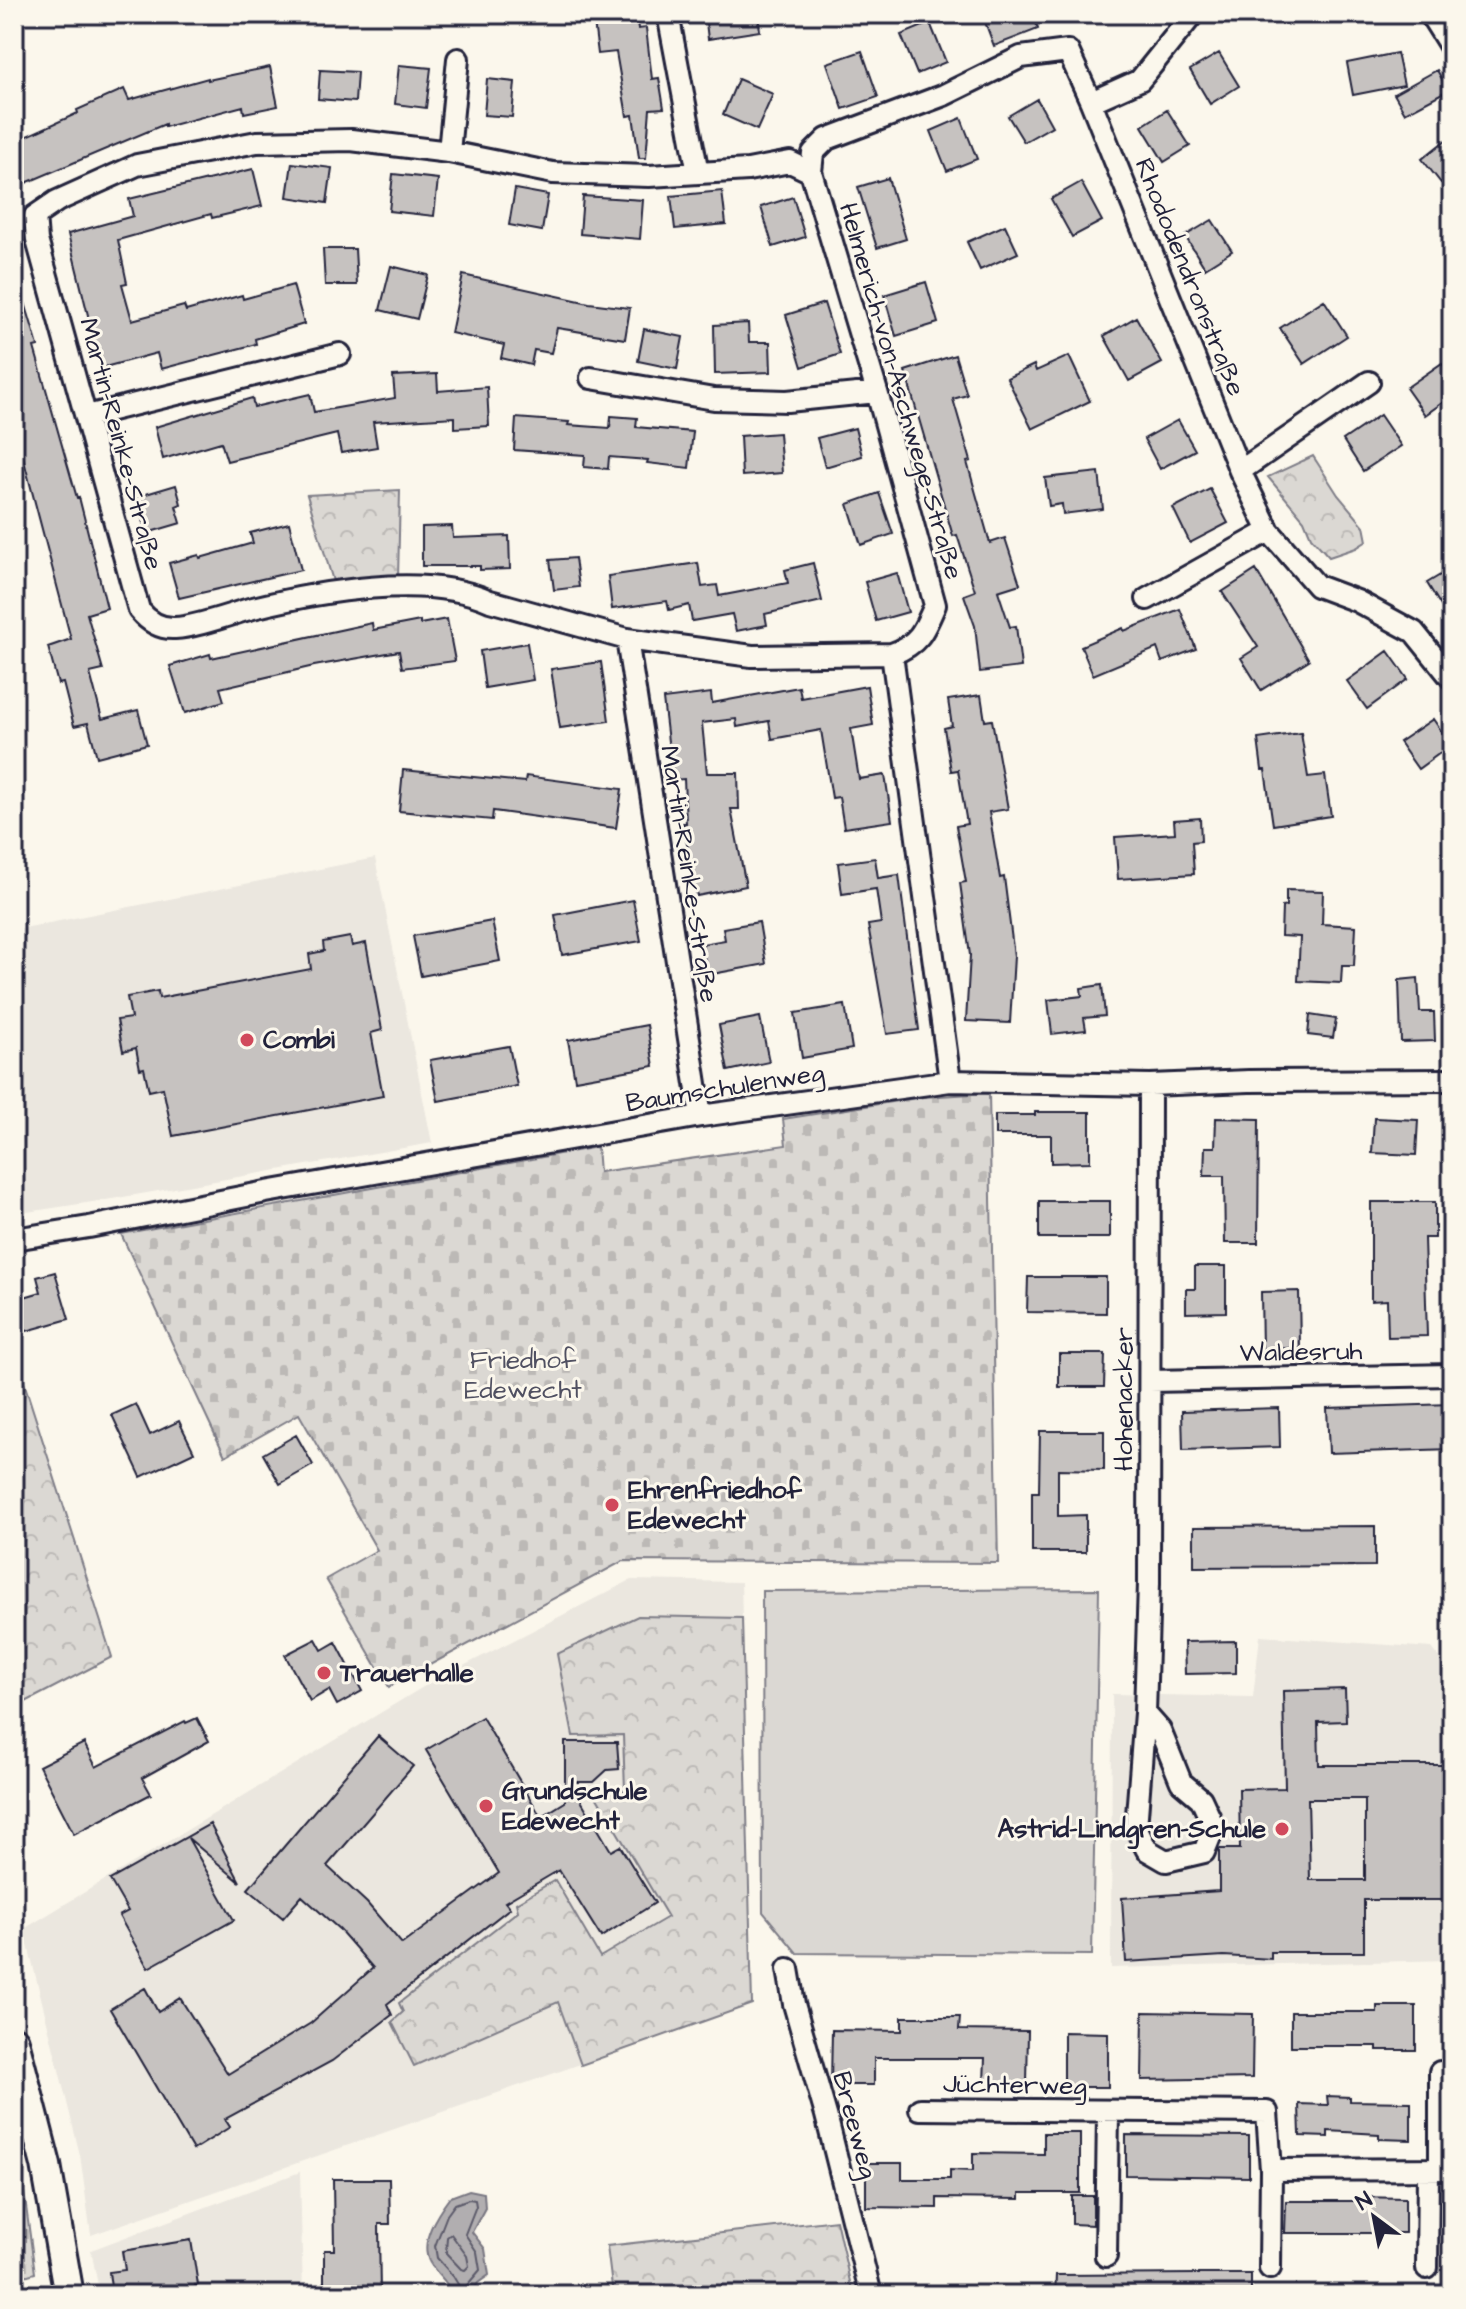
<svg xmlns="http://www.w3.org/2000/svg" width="1466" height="2309" font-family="'Architects Daughter',sans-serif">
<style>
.built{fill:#ebe7df}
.grass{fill:#dbd8d3;stroke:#7e7d87;stroke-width:2}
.forest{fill:url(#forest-crowns);stroke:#7e7d87;stroke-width:2}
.cemetery{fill:url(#cemetery-stones);stroke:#7e7d87;stroke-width:2}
.water{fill:#b1aeb0;stroke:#787681;stroke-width:2}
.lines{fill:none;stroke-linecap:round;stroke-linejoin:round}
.shore{stroke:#5b5a6a;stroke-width:2}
.building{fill:#c6c2c0;stroke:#22223b;stroke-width:2;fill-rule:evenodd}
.street-casing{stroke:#22223b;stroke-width:26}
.secondary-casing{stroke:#22223b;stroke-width:34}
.street{stroke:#fbf7ec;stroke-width:20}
.secondary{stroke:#fbf7ec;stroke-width:28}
.poi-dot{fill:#d1495b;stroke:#fbf7ec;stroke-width:3}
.labels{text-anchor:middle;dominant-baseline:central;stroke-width:6;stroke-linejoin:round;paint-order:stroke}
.street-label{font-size:26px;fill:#22223b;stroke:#fbf7ec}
.poi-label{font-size:26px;font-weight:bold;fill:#22223b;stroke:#fbf7ec;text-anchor:start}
.park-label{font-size:26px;fill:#505061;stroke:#fbf7ec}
</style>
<defs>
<pattern id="forest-crowns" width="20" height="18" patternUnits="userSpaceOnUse" patternTransform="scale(2)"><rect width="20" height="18" fill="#dbd8d3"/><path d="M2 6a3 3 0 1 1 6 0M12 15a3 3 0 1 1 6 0" fill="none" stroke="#bcb9b6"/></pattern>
<pattern id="cemetery-stones" width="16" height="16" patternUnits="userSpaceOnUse" patternTransform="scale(2)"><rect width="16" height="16" fill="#dbd8d3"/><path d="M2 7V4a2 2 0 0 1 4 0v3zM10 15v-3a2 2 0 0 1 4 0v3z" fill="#bcb9b6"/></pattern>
</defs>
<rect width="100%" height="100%" fill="#fbf7ec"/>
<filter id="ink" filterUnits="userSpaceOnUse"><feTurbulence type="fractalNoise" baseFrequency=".0125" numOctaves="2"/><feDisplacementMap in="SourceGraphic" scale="16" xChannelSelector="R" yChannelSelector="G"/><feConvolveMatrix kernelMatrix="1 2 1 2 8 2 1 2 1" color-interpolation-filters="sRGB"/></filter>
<g filter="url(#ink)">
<path class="built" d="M375 858 432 1143 112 1199 14 1214V930Z
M631 1580 741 1582 752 2004 91 2235 80 2155 24 1929 428 1684Z
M1260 1636 1432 1648 1452 1674V1960L1111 1968 1112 1694 1253 1697Z
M300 2172 303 2295H100L91 2250Z"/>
<path class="grass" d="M1099 1589 1092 1955 797 1953 763 1912 762 1591Z"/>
<path class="forest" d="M1313 456 1338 495 1364 526 1367 541 1356 548 1329 557 1311 537 1304 520 1268 477Z
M400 490 398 579 358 578 333 581 307 495Z
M14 1351 112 1657 14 1708Z
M638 1616 742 1618 752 2004 581 2065 558 2002 414 2066 392 2022 403 2012 399 2003 518 1911 516 1903 555 1880 600 1957 668 1917 594 1793 625 1790 623 1735 573 1736 557 1654Z
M836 2220 853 2295H613L607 2246Z"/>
<path class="cemetery" d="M989 1093 998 1563 623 1561 389 1687 326 1579 377 1550 299 1414 225 1456 121 1234 597 1147 599 1172 786 1145 783 1119 923 1097Z
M14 2117 35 2273 14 2279Z"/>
<path class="water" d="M469 2190 484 2193 485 2208 472 2232 485 2249 489 2275 478 2283 471 2295H453C447 2280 438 2276 430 2263 418 2242 438 2213 450 2197Z"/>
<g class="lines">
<path class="shore" d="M469 2199 475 2200 476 2206 465 2234 477 2252 480 2270 462 2291 453 2276 437 2258 435 2246 447 2215 455 2204Z
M451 2234 467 2256 469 2266 465 2270 461 2269 446 2253 447 2237Z"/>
</g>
<path class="building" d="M593 14H636L638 29 646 28 652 79 659 78 664 108 650 109 646 158H639L633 115 627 116 616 52 598 54Z
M705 14H758L760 31 708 39Z
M982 14H1033L1038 29 994 46Z
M930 23 946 62 917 74 901 35Z
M862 51 878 97 843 109 827 63Z
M1219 53 1239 86 1210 104 1190 70Z
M1397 53 1404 85 1353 95 1347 63Z
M399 65 431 68 426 108 395 104Z
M270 67 278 106 244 113 243 106 165 127V124L14 188V142L78 113 77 110 124 89 129 100 208 78V80Z
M320 70 357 72 355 102 318 99Z
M1437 70 1448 90 1405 113 1394 94Z
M487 79 515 82 512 117 484 115Z
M738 79 773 94 757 130 723 115Z
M1037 99 1052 126 1024 142 1008 116Z
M1167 110 1190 146 1164 162 1142 126Z
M961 118 977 159 947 171 931 131Z
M1452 135V174L1441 183 1422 159Z
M292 163 332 168 327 203 287 197Z
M253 169 262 206 212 218 211 214 118 240 127 283 122 284 132 320 184 306 186 311 242 295 243 299 293 285 304 324 255 339 256 344 161 369 157 353 101 368 68 234 133 216 129 199Z
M393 174 438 179 434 216 389 211Z
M888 178 906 239 877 248 858 187Z
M1081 182 1102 221 1072 237 1051 199Z
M515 189 548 195 542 231 509 225Z
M722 191 726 224 675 229 671 196Z
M583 196 643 200 640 239 580 234Z
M793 197 805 237 773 247 761 207Z
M1212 220 1232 251 1205 268 1185 236Z
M1005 225 1018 253 980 270 967 242Z
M323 249H355L357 285H325Z
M391 266 428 275 417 319 380 310Z
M463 275 589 303 630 308 625 339 557 328 551 353 534 350 531 365 501 358 504 345 451 333Z
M926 282 938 323 896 336 884 295Z
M20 286 38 346 34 347 77 498 79 497 107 608 87 614 103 670 90 673 102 719 138 710 147 744 97 757 88 723 74 726 63 683 58 684 48 647 71 639 14 423V287Z
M1324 300 1347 336 1304 364 1280 328Z
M824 303 840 354 802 367 786 315Z
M1136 317 1162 363 1129 381 1104 336Z
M748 323 749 342H770L771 372 715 374 714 325Z
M644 329 683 337 677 369 638 361Z
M955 355 967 395 953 399 971 461 967 462 990 543 1005 538 1020 584 998 591 1010 627 1016 626 1021 667 980 672 975 626 964 595 975 591 957 535 953 536 905 371Z
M1069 356 1090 401 1032 429 1007 378 1034 365 1036 371Z
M1442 363 1452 378V396L1425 415 1406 388Z
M437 374 438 391 487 387 489 426 455 428V417L373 422 377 447 341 453 337 434 227 461 221 442 163 459 155 427 252 398 254 407 310 394 314 412 395 398 393 376Z
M1380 415 1401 446 1363 471 1343 440Z
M611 416 637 418 636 427 693 432 689 468 647 463 648 460 609 457 608 469 584 467 585 455 514 450 516 418 569 422 568 425 610 428Z
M1178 420 1195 450 1160 469 1144 439Z
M855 428 862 456 825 467 817 438Z
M779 433 782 473 742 476 740 436Z
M1099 472 1103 509 1063 514 1062 504 1049 506 1045 478Z
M176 485 181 504 176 506 181 523 147 533 136 497Z
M1210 489 1228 523 1190 543 1173 508Z
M879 493 893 534 861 545 848 504Z
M289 523 301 570 179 598 169 563 199 555 200 558 253 543 250 533Z
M452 526 453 538 509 536 510 569 480 570V566H422V527Z
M575 558 579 587 554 590 550 560Z
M698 563 702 587 717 585 719 596 788 583 785 570 813 563 822 601 765 614 767 625 736 631 732 614 692 621 689 605 669 610 667 601 612 609 608 576Z
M1452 568V624L1427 583Z
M1256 570 1309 660 1261 690 1241 658 1258 647 1222 592Z
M897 573 908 612 876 621 865 582Z
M1180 609 1196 649 1162 662 1157 648 1093 675 1081 646 1123 628 1124 631Z
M447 619 455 661 402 668 399 651 314 666 220 688 224 701 185 713 170 666 210 654 211 658 372 623 373 630 420 621V624Z
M527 643 533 680 485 688 480 651Z
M1388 651 1408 679 1367 709 1347 681Z
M601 662 609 721 560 728 551 669Z
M867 686 873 725 851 729 859 779 885 775 892 821 844 828 839 797 832 798 821 730 772 739 769 721 737 727 736 719 702 723 707 773H738L739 809H731L746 886 697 896 683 823H686L684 779 673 780 671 749 669 750 663 699 711 693 712 703 799 687 801 698Z
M981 695 985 721 992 720 1008 809 989 812 1000 878 1004 877 1014 956 1010 1023 966 1021 970 955 960 883 966 882 956 826 967 824 958 770 951 771 944 728 952 726 948 700Z
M1433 719 1451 745 1418 769 1399 742Z
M1301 733 1308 777 1325 775 1331 816 1273 825 1265 770H1262L1258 739Z
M403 770 525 782 526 776 622 789 616 828 493 811 492 820 399 811Z
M1200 818 1201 841 1192 842 1194 874 1118 879 1115 837 1175 833 1174 820Z
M875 858 878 878 899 875 919 1030 887 1034 868 925 881 923 876 889 842 894 838 863Z
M1286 890 1323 891 1322 924 1356 926 1354 966H1342L1341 983 1298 981 1300 937 1281 936 1282 907 1286 906Z
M633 900 641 941 562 955 555 915Z
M492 921 500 961 421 976 413 936Z
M759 922 766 964 707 975 702 944 725 940 723 928Z
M350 937 352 946 366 943 382 1030 371 1033 383 1096 173 1136 163 1088 149 1091 144 1068 140 1069 136 1048 123 1051 117 1020 131 1018 127 997 158 991 159 998 311 969 309 954 324 951 323 942Z
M1418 978 1420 1012H1434L1435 1041 1401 1042 1399 980Z
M1102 985 1105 1016 1084 1018 1086 1030 1052 1034 1048 1000 1082 996 1081 988Z
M845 1005 852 1049 802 1058 795 1013Z
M1310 1015 1336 1019 1333 1038 1308 1035Z
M760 1017 769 1062 728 1071 719 1025Z
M647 1025 654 1066 575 1080 568 1040Z
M509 1046 517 1086 438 1101 430 1060Z
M1035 1112H1090V1162L1051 1163V1135H995V1115H1035Z
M1216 1118 1259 1119 1258 1243H1225L1224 1176H1204L1205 1147H1215Z
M1374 1118 1418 1120 1416 1155 1372 1153Z
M1039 1201H1110V1238H1039Z
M1371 1202H1435V1238H1424L1427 1336 1388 1337 1387 1300 1371 1301Z
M1195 1266H1226V1312L1186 1313V1289H1195Z
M55 1272 69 1319 23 1332 14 1300 41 1292 37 1277Z
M1028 1277H1106V1313L1027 1312Z
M1299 1291 1300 1348 1262 1349 1261 1292Z
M1059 1354H1105L1104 1387H1059Z
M136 1404 150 1435 179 1421 194 1452 141 1477 112 1415Z
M1451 1404 1452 1449 1329 1453 1327 1408Z
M1279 1408 1280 1447 1183 1450 1182 1411Z
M1040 1431H1104V1470L1058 1469V1516L1086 1515V1552H1032V1492H1039Z
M296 1435 313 1465 280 1484 263 1454Z
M1375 1526V1566L1194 1567V1527Z
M316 1639 322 1650 336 1642 362 1691 337 1705 329 1690 310 1701 285 1655Z
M1236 1641V1673L1185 1674 1184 1642Z
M1345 1689 1346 1721 1318 1722 1319 1765H1446L1445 1900H1364V1952H1271V1959L1224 1956 1126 1962 1122 1898 1219 1891V1849H1240L1239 1789 1285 1788 1283 1691ZM1308 1799H1365V1880H1310Z
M482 1717 541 1817 565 1802V1742H617L619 1769 607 1770 594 1782H570L611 1851 620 1846 655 1903 601 1937 559 1870 505 1902 510 1908 387 2004 392 2015 332 2061 225 2119 230 2127 193 2150 110 2009 145 1988 158 2012 180 1998 228 2074 311 2023 373 1968 340 1930 302 1896 283 1918 248 1889 378 1736 413 1766 327 1866 367 1903 402 1944 499 1873 426 1750Z
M197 1718 209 1741 142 1778 151 1794 74 1834 39 1766 84 1743 96 1767 185 1721 186 1723Z
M210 1824 240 1882 188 1838 234 1920 148 1968 119 1916 128 1911 110 1880Z
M1377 2006H1416V2050H1377V2046H1291V2012H1377Z
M1143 2012 1253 2014 1252 2078 1142 2080Z
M902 2017H960L959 2030 1028 2031 1027 2084 984 2083 985 2058H874V2085H831L832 2030 902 2031Z
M1064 2032 1108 2033V2087H1064Z
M1327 2096 1350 2097V2101L1411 2102V2140L1379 2139V2134L1328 2131V2137L1300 2136 1299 2104 1328 2105Z
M1044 2133H1080V2193H1020V2199L937 2198V2208L866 2207V2163H902V2179H950V2170L973 2171V2153L1044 2154Z
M1126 2135 1249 2136V2177L1126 2175Z
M333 2179H389L390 2224H379L380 2295H324V2250H334Z
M1072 2196H1093V2225L1072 2224Z
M1357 2197 1405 2198V2233H1285L1286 2201H1357Z
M191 2240 198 2285H195L197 2295H112L109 2272 125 2270 122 2251Z
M1199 2274H1251V2295H1055L1056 2275Z"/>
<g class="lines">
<g class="street-casing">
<path id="street" d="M668 14 698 173
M1430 14 1452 49
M1091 102 1140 80 1193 14
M449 152 458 59
M811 172 877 392 935 605C924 631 919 644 892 654L950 1081
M591 378 714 399 787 401 877 392
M87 416 340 354
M1240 471 1369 382
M1147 599 1269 531
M627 639 701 1116
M892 654 752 656 627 639 490 601C427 572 318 592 253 608 231 614 197 627 175 628 159 629 148 621 139 610L37 240 35 216 57 201 137 165 257 142 351 140 449 152 553 173 649 176 748 170 790 162 811 172 813 153 827 139 944 95 1021 57 1068 51 1091 102 1240 471 1269 531 1317 586 1357 601 1414 632 1452 679
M14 1239 89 1227 266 1192 701 1116 950 1081 1150 1085 1249 1081 1452 1080
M1150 1381 1452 1375
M1145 1713 1160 1730 1181 1782 1201 1799 1214 1827 1204 1852 1166 1861 1147 1850 1136 1828 1145 1713 1149 1583 1150 1085
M788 1969 794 2004 826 2115 871 2295
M1440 2072V2169
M920 2109 1267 2112 1271 2170 1452 2169
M1106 2256 1108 2112
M1270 2268 1271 2170
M1427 2268 1428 2171"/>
</g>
<g class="secondary-casing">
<path id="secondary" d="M14 2041 46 2165 69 2295"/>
</g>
<use href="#street" class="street"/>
<use href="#secondary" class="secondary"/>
</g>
</g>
<g class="poi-dot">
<circle cx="247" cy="1040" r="8"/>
<circle cx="612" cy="1505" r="8"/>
<circle cx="324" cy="1673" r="8"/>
<circle cx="486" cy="1806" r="8"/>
<circle cx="1282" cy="1829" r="8"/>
</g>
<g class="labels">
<g class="street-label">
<text transform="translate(1190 277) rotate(68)">Rhododendronstraße</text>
<text transform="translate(901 391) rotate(74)">Helmerich-von-Aschwege-Straße</text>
<text transform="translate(121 444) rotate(75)">Martin-Reinke-Straße</text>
<text transform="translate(689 874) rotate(81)">Martin-Reinke-Straße</text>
<text transform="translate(725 1088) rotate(-9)">Baumschulenweg</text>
<text transform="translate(1301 1352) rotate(-1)">Waldesruh</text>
<text transform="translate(1124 1399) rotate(-90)">Hohenacker</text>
<text transform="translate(1015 2085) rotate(1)">Jüchterweg</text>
<text transform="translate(855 2125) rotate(75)">Breeweg</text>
</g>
<g class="poi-label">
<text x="263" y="1040">Combi</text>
<text x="628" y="1490">Ehrenfriedhof<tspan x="628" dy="30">Edewecht</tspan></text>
<text x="340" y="1673">Trauerhalle</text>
<text x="502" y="1791">Grundschule<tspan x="502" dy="30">Edewecht</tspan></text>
<text x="1266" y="1829" text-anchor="end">Astrid-Lindgren-Schule</text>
</g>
<g class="park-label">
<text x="523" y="1360">Friedhof<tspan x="523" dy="30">Edewecht</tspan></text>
</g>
</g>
<rect width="1466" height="2309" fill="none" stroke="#fbf7ec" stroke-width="48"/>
<rect x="24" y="24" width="1418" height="2261" fill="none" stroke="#22223b" stroke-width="3" filter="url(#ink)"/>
<g transform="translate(1374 2217) rotate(328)" stroke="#fbf7ec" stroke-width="6" paint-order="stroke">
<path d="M0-6L14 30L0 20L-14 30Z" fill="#22223b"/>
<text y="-12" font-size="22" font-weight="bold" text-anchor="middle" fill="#22223b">N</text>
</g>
</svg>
